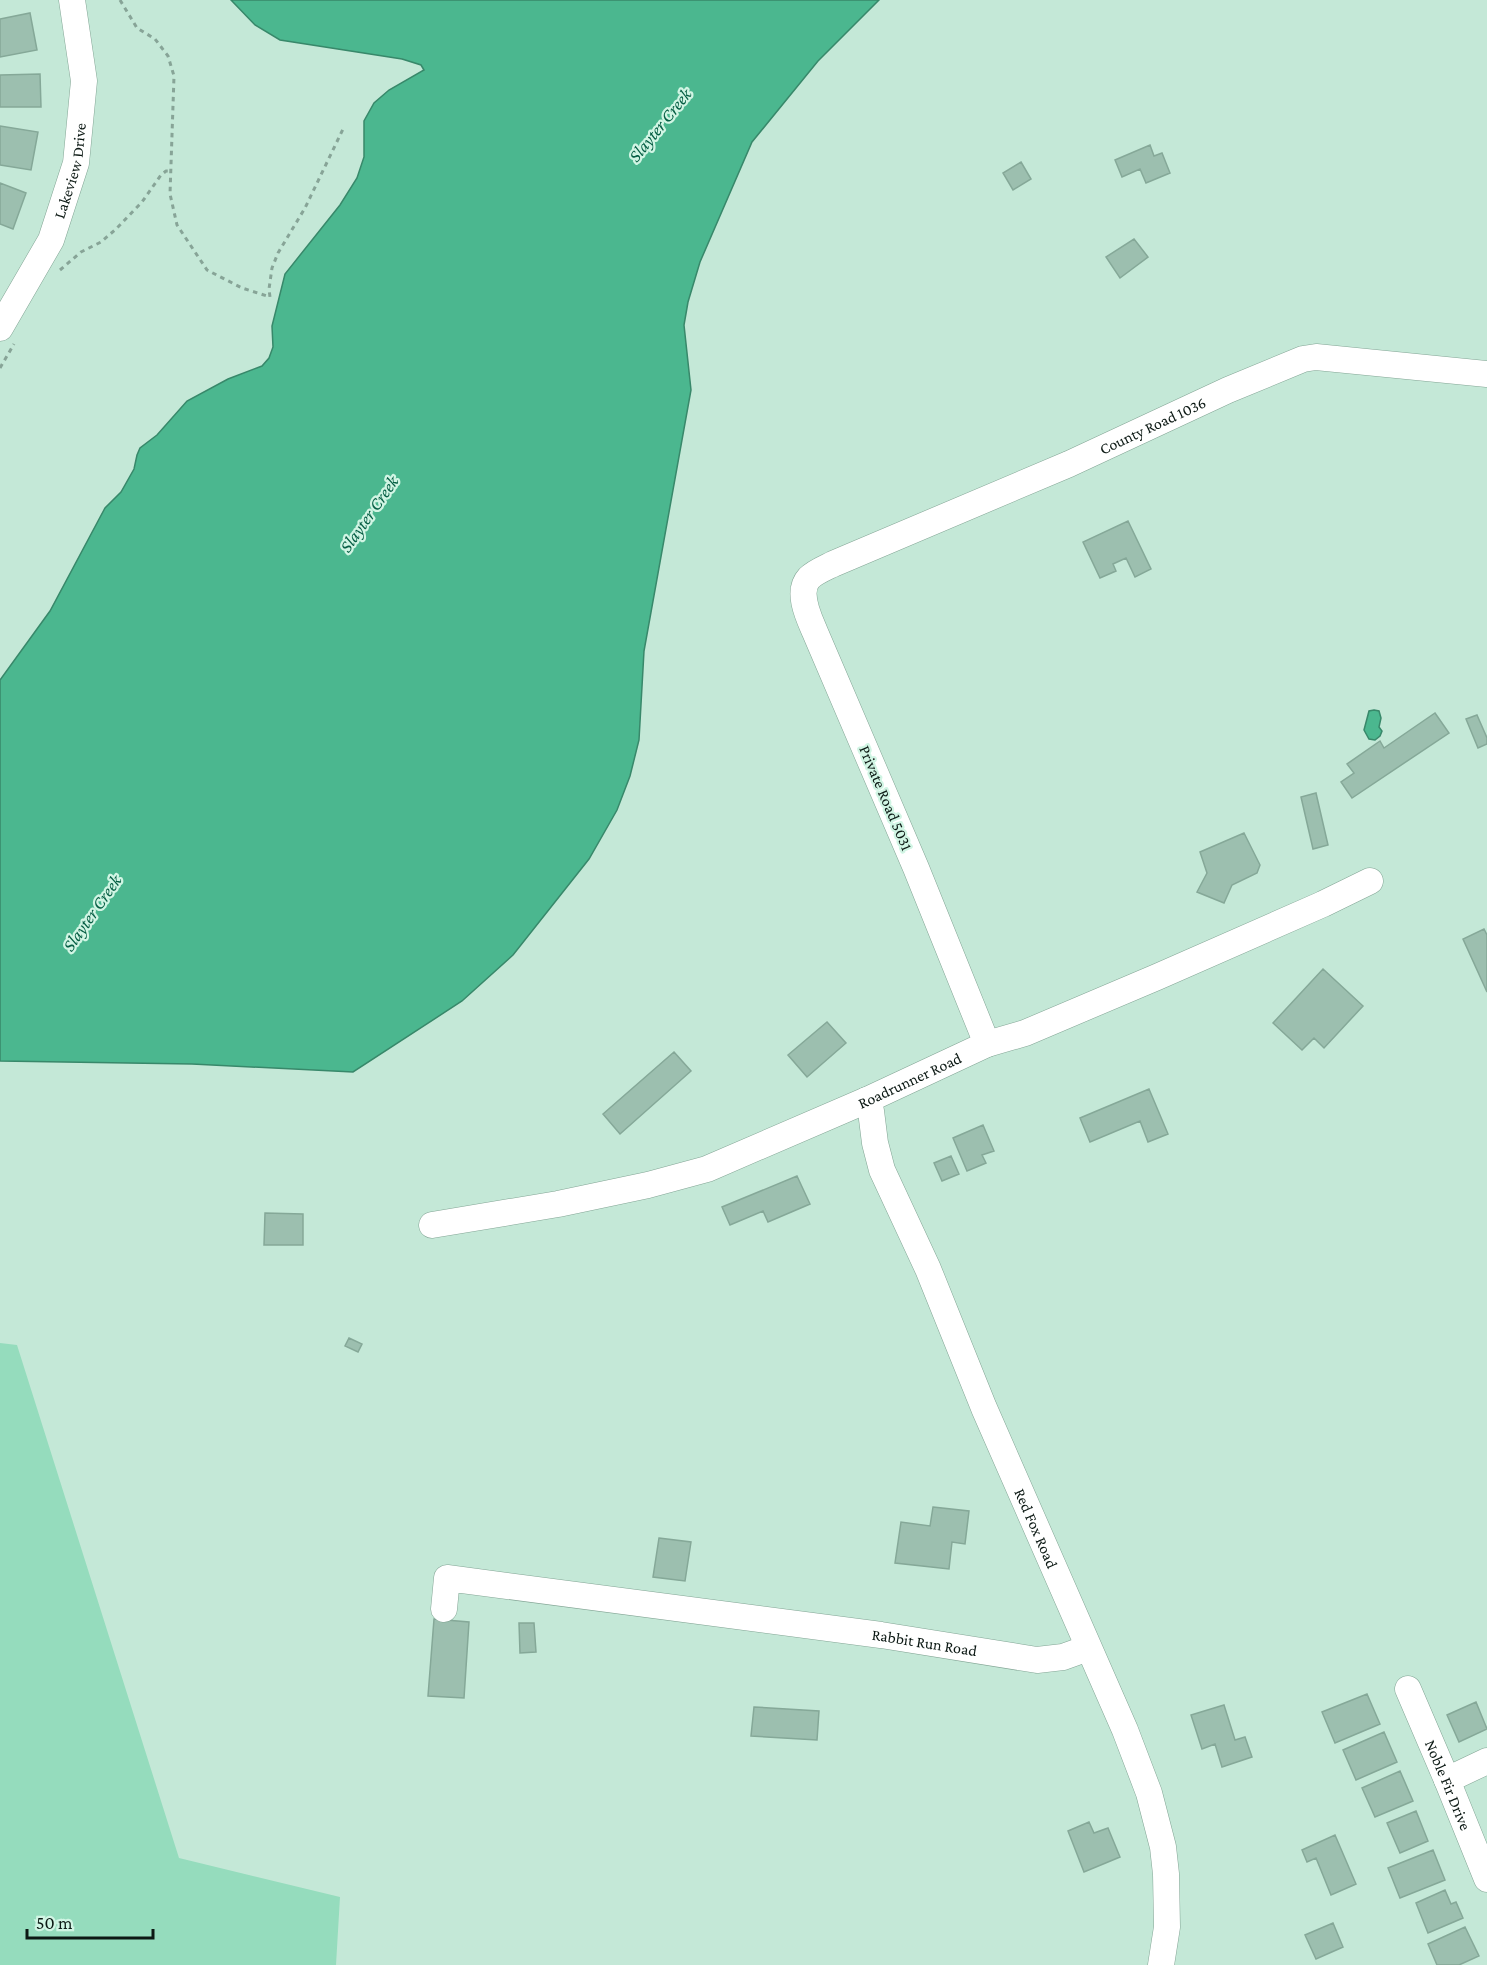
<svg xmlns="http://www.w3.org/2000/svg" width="1487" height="1965" font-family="'Crimson Pro',serif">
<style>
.green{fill:#95dcbd}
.water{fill:#4bb78f;stroke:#38886a;stroke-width:1.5}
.building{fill:#9cbfaf;stroke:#85a898;stroke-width:1.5}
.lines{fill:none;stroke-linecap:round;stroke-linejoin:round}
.minor-casing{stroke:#83a595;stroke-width:27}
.path{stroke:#87a497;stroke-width:3;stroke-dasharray:4.5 4.5;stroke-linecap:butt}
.minor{stroke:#fff;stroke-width:26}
.labels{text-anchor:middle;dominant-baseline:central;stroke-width:4.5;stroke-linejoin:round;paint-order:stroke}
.street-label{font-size:16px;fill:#0c1914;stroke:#d1f5e4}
.water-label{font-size:18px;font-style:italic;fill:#075f45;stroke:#d1f5e4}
</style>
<rect width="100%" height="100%" fill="#c4e8d7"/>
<path class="green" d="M0 1343 17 1345 179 1858 340 1897 336 1965H0Z"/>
<path class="water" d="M231 0H879L818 61 752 142 700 262 688 302 684 325 691 390 644 651 639 740 630 776 617 810 589 859 513 955 462 1001 353 1072 192 1064 0 1061V680L50 611 105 508 121 492 134 469 137 455 140 448 157 435 187 401 228 379 262 366 269 358 273 347 272 326 285 274 340 205 357 178 364 157V121L374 103 389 90 424 70 421 65 402 59 280 40 255 25Z
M1374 710 1379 711 1381 718 1379 727 1382 731 1380 736 1375 740 1369 739 1364 730 1369 711Z"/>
<path class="building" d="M30 13 37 50 0 57V19Z
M40 74 41 107H0V75Z
M0 126 38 132 31 170 0 165Z
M1150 145 1154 156 1162 153 1170 173 1146 183 1140 169 1122 177 1115 160Z
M1021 162 1031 179 1013 190 1003 173Z
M0 183 26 193 13 229 0 224Z
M1134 239 1148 257 1120 278 1106 257Z
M1128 521 1151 569 1135 577 1126 558 1113 564 1116 571 1100 578 1083 542Z
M1435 713 1449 733 1352 798 1341 782 1354 773 1347 764 1380 741 1384 748Z
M1477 715 1487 738V744L1478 748 1466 719Z
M1316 793 1328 845 1313 849 1301 797Z
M1244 833 1260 865 1257 873 1232 885 1224 903 1197 892 1207 873 1200 852Z
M1484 929 1487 935V992L1463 939Z
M1323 969 1363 1006 1324 1048 1314 1038 1302 1050 1273 1023Z
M827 1022 846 1043 807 1077 788 1055Z
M674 1052 691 1071 620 1134 603 1114Z
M1149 1089 1168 1134 1148 1142 1140 1121 1090 1142 1080 1118Z
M983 1125 994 1151 982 1155 986 1163 967 1171 953 1138Z
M951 1156 959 1174 942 1181 934 1163Z
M797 1176 810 1204 768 1222 763 1211 730 1225 722 1207Z
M265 1213 303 1214V1245H264Z
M349 1338 362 1344 358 1352 345 1346Z
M933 1507 969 1511 965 1544 952 1542 949 1569 895 1563 901 1522 930 1526Z
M659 1538 691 1542 685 1581 653 1577Z
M434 1619 469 1622 464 1698 428 1696Z
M519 1623H534L536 1652 520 1653Z
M1367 1694 1380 1724 1335 1743 1322 1712Z
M1476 1702 1487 1729 1459 1742 1447 1715Z
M1224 1705 1235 1740 1245 1737 1252 1757 1222 1767 1215 1744 1202 1749 1191 1715Z
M754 1707 819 1711 817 1740 751 1736Z
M1384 1732 1397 1762 1356 1780 1343 1750Z
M1400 1771 1413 1801 1375 1817 1362 1788Z
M1416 1811 1428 1841 1400 1853 1387 1823Z
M1089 1822 1094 1833 1108 1828 1120 1857 1084 1872 1068 1831Z
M1335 1835 1356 1884 1331 1895 1316 1858 1307 1862 1302 1850Z
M1433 1850 1445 1880 1400 1898 1388 1868Z
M1445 1890 1451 1904 1456 1902 1463 1918 1428 1933 1416 1903Z
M1333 1923 1343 1947 1316 1959 1305 1935Z
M1465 1927 1479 1956 1459 1965H1437L1428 1944Z"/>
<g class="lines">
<g class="minor-casing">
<g id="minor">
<path id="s1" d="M0 328 51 240 76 163 84 81 72 0"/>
<path id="s2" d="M987 1044 916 868 815 632C809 618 796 592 809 578 815 572 825 568 833 564L1069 464 1228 390 1303 359 1316 357 1487 374"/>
<path id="s3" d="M867 1100 871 1111 875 1143 882 1170 928 1269 984 1408 1125 1730 1149 1793 1163 1847 1166 1874 1167 1927 1161 1965"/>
<path id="s4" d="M432 1225 558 1204 648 1185 707 1169 867 1100 987 1044 1025 1033 1157 977 1323 904 1370 881"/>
<path id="s5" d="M444 1609 447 1578 881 1635 1037 1660 1063 1657 1088 1648"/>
<path id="s6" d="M1408 1689 1447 1780 1487 1879"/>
<path d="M1447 1780 1487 1761"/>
</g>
</g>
<path class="path" d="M120 0 137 28 155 39 168 56 174 76 170 194 177 225 207 270 242 288 270 297 269 289 272 268 278 253 305 208 344 127
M60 270 81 252 101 242 116 229 142 202 161 175 166 171H171
M0 368 14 344"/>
<use href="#minor" class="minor"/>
</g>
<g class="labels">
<g class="street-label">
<text stroke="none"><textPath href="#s1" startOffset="174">Lakeview Drive</textPath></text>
<text stroke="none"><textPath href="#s2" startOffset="880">County Road 1036</textPath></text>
<text transform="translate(886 798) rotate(67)">Private Road 5031</text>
<text stroke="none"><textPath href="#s4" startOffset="502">Roadrunner Road</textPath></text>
<text stroke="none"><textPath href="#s3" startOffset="462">Red Fox Road</textPath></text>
<text stroke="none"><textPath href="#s5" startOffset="513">Rabbit Run Road</textPath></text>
<text stroke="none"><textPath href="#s6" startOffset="104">Noble Fir Drive</textPath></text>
</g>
<g class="water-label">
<text transform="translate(660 125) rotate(-51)">Slayter Creek</text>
<text transform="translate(369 514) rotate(-55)">Slayter Creek</text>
<text transform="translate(92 913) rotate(-55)">Slayter Creek</text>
</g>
</g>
<path d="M27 1929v9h126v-9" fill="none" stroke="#0c1914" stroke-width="3"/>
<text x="36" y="1929" font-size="18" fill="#0c1914" stroke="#d1f5e4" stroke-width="4.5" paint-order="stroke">50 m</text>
</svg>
